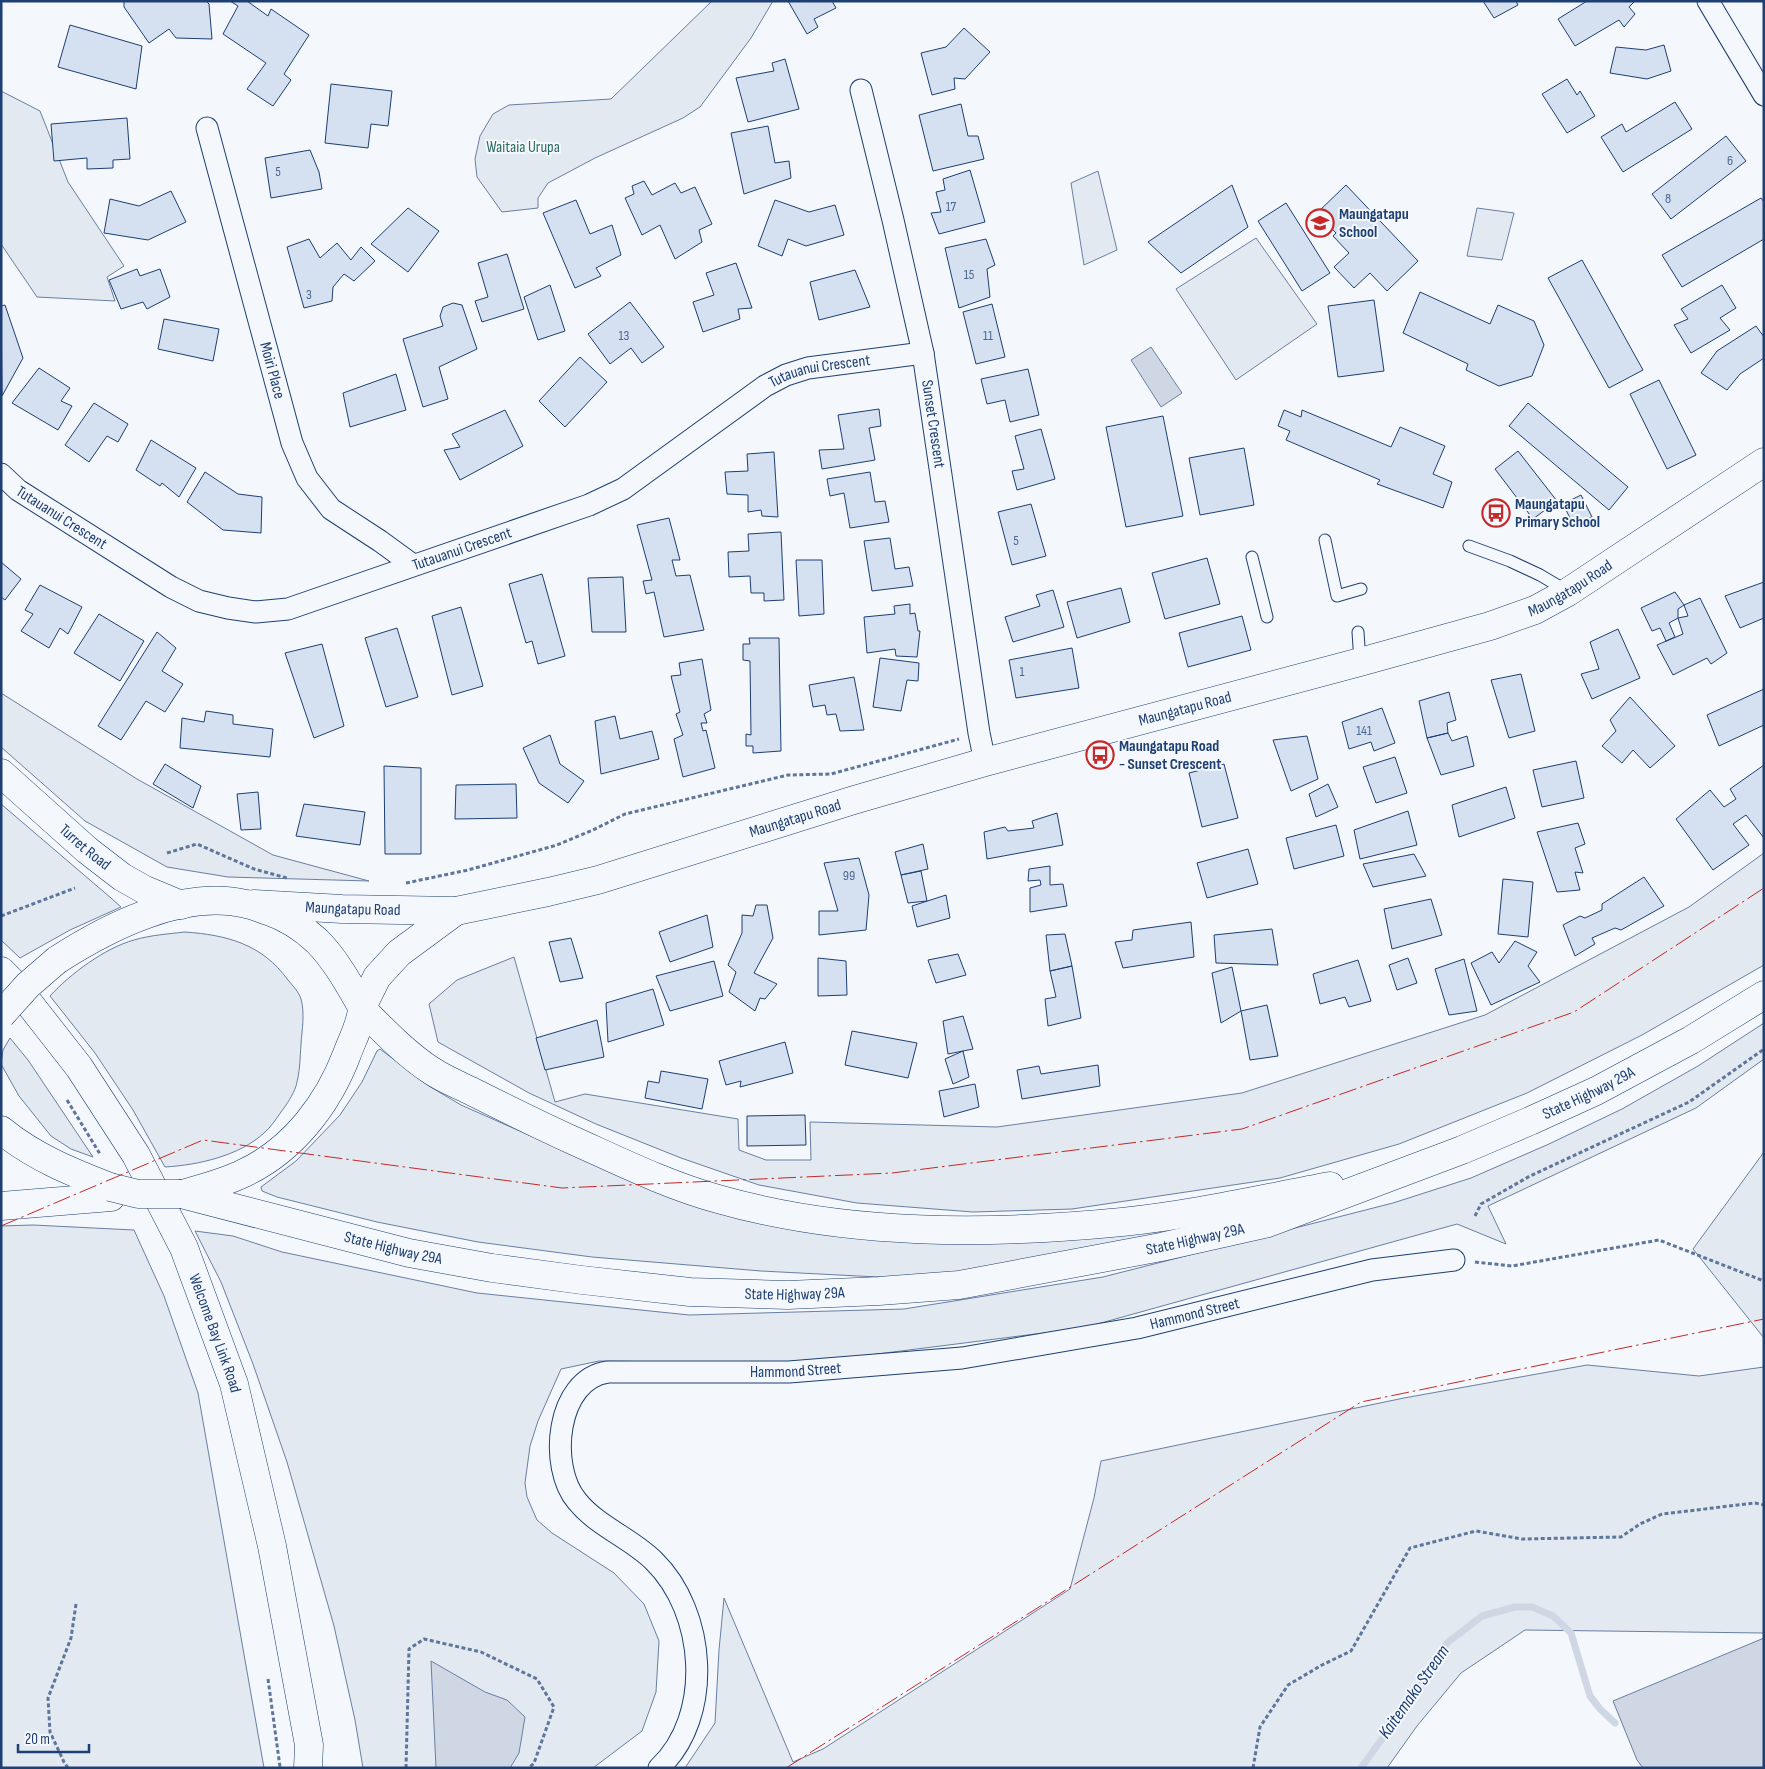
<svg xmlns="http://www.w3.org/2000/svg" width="1765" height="1769" font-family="'Sofia Sans Condensed',sans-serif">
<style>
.green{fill:#e3e9f0;stroke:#687fa3}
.water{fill:#cfd7e4;stroke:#687fa3}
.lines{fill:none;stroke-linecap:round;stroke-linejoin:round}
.stream{stroke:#cfd7e4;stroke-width:7}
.building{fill:#d5e0f0;stroke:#1d3f73}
.lane-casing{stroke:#1d3f73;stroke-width:13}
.street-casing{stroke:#1d3f73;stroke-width:23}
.secondary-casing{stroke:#1d3f73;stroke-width:29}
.primary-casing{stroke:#1d3f73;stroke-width:29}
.highway-casing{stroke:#1d3f73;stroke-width:29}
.path{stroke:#5e769c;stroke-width:3;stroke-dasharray:4 2.5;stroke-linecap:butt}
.lane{stroke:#f4f7fb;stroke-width:11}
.street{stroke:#f4f7fb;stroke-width:21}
.secondary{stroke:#f4f7fb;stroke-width:28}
.primary{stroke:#f4f7fb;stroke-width:28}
.highway{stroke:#f4f7fb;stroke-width:28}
.highway-bridge-casing{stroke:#1d3f73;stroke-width:29;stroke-linecap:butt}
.highway-bridge{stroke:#f4f7fb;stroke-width:28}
.power{stroke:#c62828;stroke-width:1;stroke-dasharray:18 4 2.5 4;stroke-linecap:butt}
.labels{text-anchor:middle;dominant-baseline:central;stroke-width:4;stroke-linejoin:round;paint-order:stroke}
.number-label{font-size:14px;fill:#4b6792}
.park-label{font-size:16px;fill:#2c6c60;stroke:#f4f7fb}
.poi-label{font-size:16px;font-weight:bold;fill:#1d3f73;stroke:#f4f7fb;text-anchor:start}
.street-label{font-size:16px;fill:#1d3f73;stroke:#f4f7fb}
.water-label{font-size:18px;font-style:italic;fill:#1d3f73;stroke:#f4f7fb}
</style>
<rect width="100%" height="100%" fill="#f4f7fb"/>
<path class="green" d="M712 1H773L751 38 700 107 683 118 595 158 548 183 538 198V208L502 212 477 177 475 159 480 136 493 114 509 105 611 99Z
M1 91 40 111 68 182 124 266 107 277 115 301 37 297 1 244Z
M1098 171 1117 250 1084 265 1071 183Z
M1477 208 1514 213 1502 260 1467 256Z
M1256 238 1317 324 1236 380 1176 289Z
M1 693 137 779 273 855 369 881 228 877 167 867 85 821 1 747Z
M1 804 111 898 121 907 70 930 20 958 1 940Z
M1764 853V965L1642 1035 1527 1093 1399 1144 1280 1178 1072 1209 973 1212 857 1203 759 1185 681 1158 596 1124 529 1093 438 1042 429 1004 457 980 514 957 555 1102 585 1094 738 1119 739 1150 766 1160H811L810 1122 997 1127 1242 1093 1485 1015 1689 907Z
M185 932C227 935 262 944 288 980 292 985 299 992 301 999 305 1013 302 1030 301 1044 300 1058 300 1072 296 1086 293 1095 287 1104 281 1112 276 1119 271 1127 264 1133 239 1156 198 1165 165 1167L133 1110 95 1053 50 996C70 974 105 948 134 940 151 935 168 934 185 932Z
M1764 1023V1059L1696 1108 1488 1206 1506 1244 1457 1224 1083 1328 798 1364 599 1361 561 1369 538 1421 530 1446 525 1483 527 1497 537 1520 552 1533 614 1573 644 1604 659 1641 656 1692 642 1731 593 1768H363L355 1720 334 1626 287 1462 253 1364 221 1282 195 1231 233 1236 282 1252 477 1293 689 1315 904 1309 1103 1277 1393 1203 1471 1178 1549 1144 1622 1109 1698 1066Z
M10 1038 28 1060 93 1157 71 1149 51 1136 19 1096 1 1064 3 1050Z
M380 1049 429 1086 461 1105 662 1194 814 1232 1221 1216 1174 1232 961 1274 897 1278 761 1271 592 1257 478 1242 377 1222 277 1197 262 1191 261 1187 296 1161 340 1115 362 1082 377 1051Z
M1764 1152V1338L1693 1249Z
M33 1225 134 1230 164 1296 198 1393 264 1768H1V1226Z
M1587 1365 1699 1376 1764 1367V1633L1525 1630 1461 1673 1417 1726 1387 1768H685L715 1723 719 1650 724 1598 793 1762 823 1749 1070 1589 1094 1498 1101 1461 1404 1398Z"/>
<path class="water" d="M1151 347 1182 393 1161 407 1131 360Z
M1764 1638V1768H1643L1637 1760 1613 1701Z
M431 1661 485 1692 507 1700 525 1717 519 1753 510 1768H436Z"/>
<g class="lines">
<path class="stream" d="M1361 1768 1420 1686 1447 1643 1482 1616 1515 1607H1532L1553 1616 1571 1633 1590 1696 1600 1709 1615 1723"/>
</g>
<path class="building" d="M124 1H206L209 4 212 39 176 38 169 29 149 43 124 7Z
M230 1H247L268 16 271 9 309 35 284 74 291 80 273 106 247 89 266 63 223 34 238 6Z
M788 1H832L836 8 814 19 818 27 807 34Z
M1483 1H1516L1518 5 1494 18Z
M1587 1H1635L1629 7 1635 14 1624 27 1619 20 1575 46 1558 19Z
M70 25 142 46 136 89 58 67Z
M964 28 990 52 965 79 954 78 955 89 932 95 921 53 946 47Z
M1664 45 1671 71 1647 79 1610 73 1616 47 1646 50Z
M785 59 799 109 748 122 736 78 774 71 772 63Z
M1567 79 1577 95 1580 91 1595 116 1567 133 1542 94Z
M331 84 392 91 388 126 371 124 368 148 325 143Z
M1675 102 1692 129 1623 172 1601 137 1622 124 1626 132Z
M961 104 968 136H978L984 159 933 171 919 115Z
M127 118 130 159 113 160V168L87 169V158L54 161 51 124Z
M768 126 775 163 789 161 791 178 744 194 731 133Z
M1726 136 1746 161 1671 219 1652 194Z
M310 150 319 172 322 189 271 198 265 158Z
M970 170 985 222 939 234 931 213 941 212 936 192 945 190 943 179Z
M644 181 652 195 675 183 681 193 695 187 712 224 699 230 702 242 675 259 660 225 642 235 625 198 634 194 632 186Z
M1232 185 1248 227 1181 273 1148 242Z
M1346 185 1418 261 1387 291 1370 273 1354 288 1334 267 1349 253 1333 236 1336 233 1317 213Z
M171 191 186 222 148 240 104 233 110 199 139 206Z
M1761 198 1764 202V239L1682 287 1662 255Z
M576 200 590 234 612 225 621 255 596 268 601 276 575 288 543 213Z
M775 200 809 212 835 205 844 235 806 246 788 239 782 256 758 246Z
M1286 203 1330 273 1302 291 1258 221Z
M408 208 439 231 408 272 371 244Z
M309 239 320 258 337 243 351 260 361 247 375 261 354 281 344 274 333 287 332 301 304 308 287 247Z
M986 239 995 265 987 269 990 297 959 308 945 248Z
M507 254 524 309 482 322 475 301 488 297 478 263Z
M1582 260 1643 370 1609 388 1548 278Z
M736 263 752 308 738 309 740 319 703 332 693 302 714 295 706 273Z
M137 269 140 276 160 269 170 297 147 309 143 302 121 309 109 280Z
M855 270 870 307 819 320 810 282Z
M550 285 565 331 538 340 524 297Z
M1722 285 1736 308 1720 318 1730 330 1691 353 1674 325 1688 319 1681 309Z
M1420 292 1490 324 1498 305 1534 321 1544 345 1532 376 1499 386 1466 370 1468 364 1403 333Z
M1374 300 1384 371 1338 377 1328 306Z
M630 302 664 347 642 363 631 348 610 364 588 334Z
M453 303 462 305 477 349 439 367 448 399 423 407 403 339 443 326 440 316 443 307Z
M992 304 1005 357 976 364 963 312Z
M5 305 23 358 2 396 1 306Z
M164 319 219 329 213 361 158 349Z
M1756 326 1764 337V358L1740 374 1727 390 1701 373 1717 351Z
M580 357 607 382 565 427 539 401Z
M39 368 70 388 61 401 72 406 58 430 12 403Z
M1028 369 1039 415 1010 422 1005 400 987 404 981 379Z
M396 374 406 410 350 427 343 393Z
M1659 380 1696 455 1667 469 1630 394Z
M94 403 128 424 118 442 107 436 89 462 65 445Z
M1528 403 1628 487 1609 510 1509 426Z
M879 409 881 426 869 428 875 460 822 469 819 450 844 449 838 415Z
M505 410 523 446 460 480 444 450 460 447 452 434Z
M1284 410 1301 417 1302 410 1391 447 1400 427 1445 446 1433 474 1452 482 1443 508 1377 484 1380 480 1286 440 1290 431 1278 426Z
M1163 416 1183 516 1126 527 1106 427Z
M1041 429 1055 479 1017 490 1012 471 1024 469 1015 436Z
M151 440 196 468 179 497 162 483 160 486 136 470Z
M1244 448 1254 505 1200 515 1189 458Z
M1518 451 1557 501 1533 519 1495 469Z
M774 452 778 517 762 516 761 510 748 512V495L727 494 725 472 748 471 747 454Z
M205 472 238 494 262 497 261 533 223 530 187 502Z
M870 472 875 502 885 501 889 522 850 528 844 493 830 496 827 479Z
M1581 495 1592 517 1574 526 1563 504Z
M1031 504 1046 556 1012 565 998 512Z
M669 518 680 560H672L676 576 690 575 704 630 664 637 654 592 646 594 643 581 652 580 637 525Z
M781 532 784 600 764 601V593H751L750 576 729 577 728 552 749 551 748 534Z
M890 538 895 569 909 567 913 586 872 591 864 541Z
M1207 558 1220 604 1165 619 1152 573Z
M796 560H822L824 614 799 616Z
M1 562 21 579 5 600 1 597Z
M542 574 565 656 538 664 532 641 526 643 509 584Z
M623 577 626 632H592L588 578Z
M1764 582V618L1740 628 1725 596Z
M40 585 82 607 68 634 60 628 49 648 21 631 33 614 25 610Z
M1121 588 1130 622 1077 638 1067 602Z
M1053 590 1064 627 1013 642 1005 617 1040 606 1036 595Z
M1675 592 1684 605 1678 609V618L1669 623 1675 637 1666 641 1660 628 1652 631 1641 608Z
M1700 598 1727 653 1711 664 1707 658 1673 675 1657 645 1683 634 1678 618 1688 616 1684 605Z
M910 604V614L915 613 918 631H920L917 657 896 656 895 649 867 653 864 617 895 614 894 606Z
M461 607 483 686 452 695 432 616Z
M99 614 144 641 120 681 74 653Z
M1242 616 1251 650 1188 667 1179 633Z
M397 628 418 697 386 707 365 638Z
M1618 629 1640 678 1592 699 1581 674 1599 669 1590 642Z
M157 632 176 648 162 671 183 684 165 712 146 701 121 740 98 726Z
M749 638H779L781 751 753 753V746H746V734L751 735 750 661 743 660V644H750Z
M322 644 344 726 314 738 285 653Z
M1072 648 1079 688 1016 698 1009 660Z
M880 658 919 663 918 681 907 680 901 711 873 707Z
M702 659 711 710 704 714 707 723H701L703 731 706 730 715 768 683 777 674 739 683 735 676 714 680 712 671 676 681 675 679 663Z
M1521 674 1535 731 1509 738 1491 680Z
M854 677 864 730 840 731 836 714 827 715 825 705 813 707 809 685Z
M1764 689V725L1719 746 1707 715Z
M1449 692 1456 720 1447 723 1448 733 1427 738 1419 701Z
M1630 697 1675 746 1650 768 1633 750 1622 763 1602 746 1616 731 1610 720Z
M1382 708 1395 743 1374 751 1371 742 1349 749 1342 722Z
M206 711 233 715V724L273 729 270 757 180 748 182 718 204 722Z
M615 716 620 739 652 731 659 759 601 774 595 721Z
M1448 733 1452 741 1467 736 1474 766 1441 775 1427 738Z
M550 735 560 764 584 781 568 803 539 783 523 748Z
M1307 736 1318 779 1291 791 1273 740Z
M1395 757 1407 793 1376 803 1363 767Z
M1576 761 1584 798 1542 807 1533 770Z
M165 764 201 786 193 808 153 784Z
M1224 764 1238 818 1202 827 1189 773Z
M1764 765V838L1746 815 1733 824 1749 845 1713 870 1676 819 1710 790 1724 807 1736 799 1730 789Z
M384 766 421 768V854H385Z
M516 784 517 818 455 819 456 785Z
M1328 784 1338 807 1316 817 1309 794Z
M1506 787 1515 818 1459 837 1452 805Z
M258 792 261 829 241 830 237 794Z
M304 804 365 812 360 845 296 836Z
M1408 811 1417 845 1360 859 1354 830Z
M1057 813 1063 845 987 859 984 832 1005 827 1008 831 1034 828 1032 821Z
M1578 823 1585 844 1575 848 1583 873 1575 872 1580 890 1557 892 1537 832Z
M1336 825 1344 856 1294 869 1286 838Z
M923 844 928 869 901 875 895 852Z
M1248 849 1258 884 1207 898 1197 863Z
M1414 854 1426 876 1373 887 1363 864Z
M859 858 869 895 866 930 819 935V911H838L824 863Z
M1050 866V885L1063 884 1067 906 1030 912V888L1041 885 1040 880 1028 881 1029 869Z
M921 871 927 901 908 903 901 875Z
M1644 877 1664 906 1621 930 1615 928 1592 938 1595 944 1575 956 1563 925 1580 916 1585 918 1602 910V904Z
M1503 879 1533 882 1528 937 1498 934Z
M946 895 950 918 917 927 912 906Z
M1431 899 1442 935 1392 949 1384 909Z
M756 905H767L773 938 754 973 777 984 765 999 760 998 755 1011 729 992 736 972 728 965 742 933V915L753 916Z
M707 915 713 947 670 962 659 932Z
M1191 922 1194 957 1123 968 1115 942 1132 940 1133 930Z
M1272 929 1278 965 1216 963 1214 935Z
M1065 934 1072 966 1050 971 1046 935Z
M571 938 583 978 560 982 549 942Z
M1515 941 1537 952 1528 966 1540 982 1491 1005 1471 963 1492 952 1499 963Z
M958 954 966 975 936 983 928 960Z
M818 958 846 961 847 995 818 996Z
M1408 958 1417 983 1397 990 1389 965Z
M1464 959 1477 1011 1449 1015 1435 969Z
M1358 960 1371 1001 1349 1007 1345 997 1320 1004 1313 974Z
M714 961 723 996 670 1011 656 976Z
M1072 966 1081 1018 1048 1026 1045 999 1056 997 1050 971Z
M1232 967 1241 1011 1221 1023 1212 973Z
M653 989 664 1025 608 1042 606 1003Z
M1267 1005 1278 1056 1250 1060 1241 1011Z
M963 1016 973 1049 948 1054 943 1021Z
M597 1020 604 1057 545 1070 536 1038Z
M852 1031 917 1043 908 1078 845 1065Z
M785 1042 793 1073 740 1087 741 1081 726 1085 719 1061Z
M963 1051 969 1077 953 1084 945 1059Z
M1098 1065 1100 1086 1022 1099 1017 1070 1039 1066 1041 1074Z
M661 1071 708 1079 702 1109 645 1098 648 1081 659 1083Z
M975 1084 979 1107 944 1117 939 1091Z
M805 1115 806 1145 747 1146V1116Z"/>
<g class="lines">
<g class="lane-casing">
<path id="lane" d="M1325 540 1337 596 1361 589
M1469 546 1510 561 1540 575 1567 591
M1252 557 1267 617
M1358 632 1360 662"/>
</g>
<g class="street-casing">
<g id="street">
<path d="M1708 1 1764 95"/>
<path id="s1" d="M861 90 893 220 923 353 979 733 985 762"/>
<path id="s2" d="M207 128 292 443 307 478 331 509 380 541 413 565"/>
<path id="s3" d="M1 474 18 490 171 587 199 601 228 608 256 612 288 609 589 505 623 489 765 386 786 375 808 368 923 353"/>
<path id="s4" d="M659 1768C714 1716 706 1612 654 1561 631 1538 598 1527 577 1501 548 1467 556 1379 608 1372H789L962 1358 1137 1328 1372 1270 1454 1260"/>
</g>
</g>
<g class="secondary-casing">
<g id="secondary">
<path id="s5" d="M254 904 342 909 456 911 548 892 598 880 854 800 985 762 1360 662 1490 626 1535 610 1568 592 1764 462"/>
<path id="s6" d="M1 971 14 984 79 1067 136 1155 184 1248 234 1384 272 1546 309 1745 308 1768"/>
<path d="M362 1007 377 977 399 953 456 911"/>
</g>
</g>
<g class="primary-casing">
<g id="primary">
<path id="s7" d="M1 773 87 850 122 877 145 890 181 905"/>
</g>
</g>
<g class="highway-casing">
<g id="highway">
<path d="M57 960C108 927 183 889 246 904 254 905 261 909 268 911 286 917 303 928 317 941 335 959 349 984 362 1007 362 1022 352 1040 347 1054 328 1104 293 1150 244 1173 224 1183 203 1188 182 1194"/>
<path d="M362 1009C384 1031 406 1054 432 1071 444 1079 459 1085 473 1092 505 1108 537 1124 570 1139 619 1161 667 1185 718 1199 848 1236 988 1235 1122 1222 1192 1215 1261 1199 1330 1186"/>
<path d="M1 1130C34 1157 71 1172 110 1187"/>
<path id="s8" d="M181 1194 409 1253 492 1268 582 1280 690 1292 788 1295 879 1291 959 1285 1161 1247 1268 1223 1462 1150 1530 1121 1596 1091 1691 1040 1764 995"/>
<path d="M1 1206 111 1197"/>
</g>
</g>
<path class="path" d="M167 853 197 844 254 869 287 878
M406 883 468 870 557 845 593 830 625 814 788 775 831 774 959 739
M1 916 75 888
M67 1100 100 1154
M1475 1216 1481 1204 1530 1176 1689 1102 1764 1049
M1475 1262 1512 1266 1659 1240 1764 1281
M268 1679 280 1767
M68 1768 64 1762 50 1732 48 1698 71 1638 76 1604
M406 1768 409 1649 424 1639 481 1652 537 1679 554 1707 534 1763 529 1768
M1253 1768 1260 1727 1288 1685 1322 1665 1351 1651 1410 1548 1476 1531 1522 1539 1621 1537 1640 1524 1662 1514 1755 1503 1764 1505"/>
<use href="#lane" class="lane"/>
<use href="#street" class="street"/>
<use href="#secondary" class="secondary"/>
<use href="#primary" class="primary"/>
<use href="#highway" class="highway"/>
<g class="highway-bridge-casing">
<path id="highway-bridge" d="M1 1015 28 985 57 960
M110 1187 138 1194H181"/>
</g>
<use href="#highway-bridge" class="highway-bridge"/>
<path class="power" d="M1 1226 203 1140 562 1188 892 1173 1242 1129 1574 1012 1764 888
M786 1768 1361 1402 1764 1319"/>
</g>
<defs>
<g id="school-ring" transform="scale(1.4375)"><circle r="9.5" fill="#f4f7fb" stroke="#c62828" stroke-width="1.5"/><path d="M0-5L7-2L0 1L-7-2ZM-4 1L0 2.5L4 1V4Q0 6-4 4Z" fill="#c62828"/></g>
<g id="bus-ring" transform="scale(1.4375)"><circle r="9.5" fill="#f4f7fb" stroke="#c62828" stroke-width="1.5"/><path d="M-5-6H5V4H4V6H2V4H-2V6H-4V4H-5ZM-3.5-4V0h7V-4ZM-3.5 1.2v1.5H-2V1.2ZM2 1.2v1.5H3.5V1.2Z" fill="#c62828"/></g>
</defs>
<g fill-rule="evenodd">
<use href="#school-ring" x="1320" y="223"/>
<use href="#bus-ring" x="1496" y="513"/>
<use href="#bus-ring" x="1100" y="755"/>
</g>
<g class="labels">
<g class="number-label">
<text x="1730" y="160">6</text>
<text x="278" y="171">5</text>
<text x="1668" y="198">8</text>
<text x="951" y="206">17</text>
<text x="969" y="274">15</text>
<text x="309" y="294">3</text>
<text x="624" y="335">13</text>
<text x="988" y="335">11</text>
<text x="1016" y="540">5</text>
<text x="1022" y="671">1</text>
<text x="1364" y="730">141</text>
<text x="849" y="875">99</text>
</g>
<g class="park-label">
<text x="523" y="147">Waitaia Urupa</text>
</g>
<g class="poi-label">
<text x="1339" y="214">Maungatapu<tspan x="1339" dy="18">School</tspan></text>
<text x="1515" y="504">Maungatapu<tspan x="1515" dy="18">Primary School</tspan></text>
<text x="1119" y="746">Maungatapu Road<tspan x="1119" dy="18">- Sunset Crescent</tspan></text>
</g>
<g class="street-label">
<text stroke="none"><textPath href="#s2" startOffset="251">Moiri Place</textPath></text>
<text stroke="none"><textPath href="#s3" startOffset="915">Tutauanui Crescent</textPath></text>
<text stroke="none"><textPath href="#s1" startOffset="342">Sunset Crescent</textPath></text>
<text stroke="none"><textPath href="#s3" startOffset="75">Tutauanui Crescent</textPath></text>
<text stroke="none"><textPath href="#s3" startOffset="510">Tutauanui Crescent</textPath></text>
<text stroke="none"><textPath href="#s5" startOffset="1364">Maungatapu Road</textPath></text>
<text stroke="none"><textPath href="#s5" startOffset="959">Maungatapu Road</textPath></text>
<text stroke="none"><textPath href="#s5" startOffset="554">Maungatapu Road</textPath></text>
<text stroke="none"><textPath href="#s7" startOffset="112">Turret Road</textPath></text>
<text stroke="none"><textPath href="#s5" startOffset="99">Maungatapu Road</textPath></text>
<text stroke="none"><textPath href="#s8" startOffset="1450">State Highway 29A</textPath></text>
<text stroke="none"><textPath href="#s8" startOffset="1029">State Highway 29A</textPath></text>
<text stroke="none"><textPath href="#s8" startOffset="219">State Highway 29A</textPath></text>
<text stroke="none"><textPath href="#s8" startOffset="624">State Highway 29A</textPath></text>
<text stroke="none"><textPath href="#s4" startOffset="1072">Hammond Street</textPath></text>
<text stroke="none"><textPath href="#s6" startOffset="424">Welcome Bay Link Road</textPath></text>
<text stroke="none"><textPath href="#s4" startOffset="668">Hammond Street</textPath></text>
</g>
<g class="water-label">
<text transform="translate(1414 1692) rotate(-55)">Kaitemako Stream</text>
</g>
</g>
<rect width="1765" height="1769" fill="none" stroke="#1d3f73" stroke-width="5"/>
<path d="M18 1744v8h71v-8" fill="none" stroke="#1d3f73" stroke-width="2.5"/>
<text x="25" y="1744" font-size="15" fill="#1d3f73" stroke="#f4f7fb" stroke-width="4" paint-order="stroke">20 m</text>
</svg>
